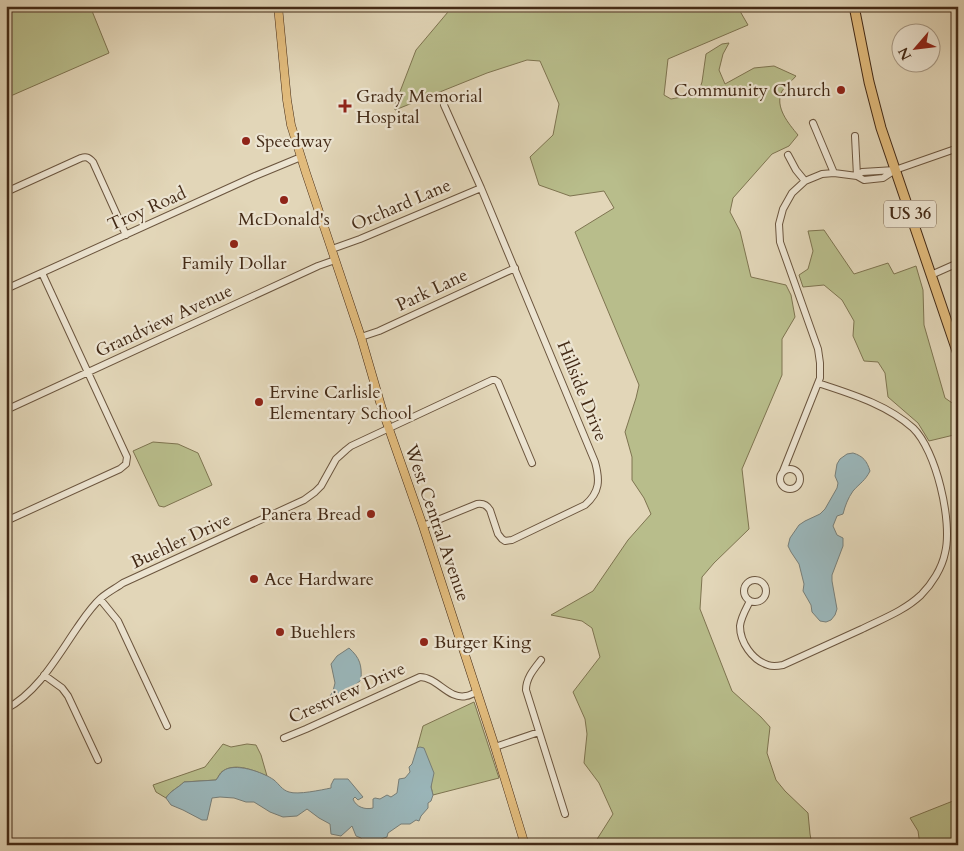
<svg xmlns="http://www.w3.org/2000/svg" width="964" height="851" font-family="Cardo,serif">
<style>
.green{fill:#b8bd8b;stroke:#7e7450}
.water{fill:#9ab6ba;stroke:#777e78}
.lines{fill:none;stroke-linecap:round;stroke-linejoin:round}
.minor-casing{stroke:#6b553e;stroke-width:8}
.major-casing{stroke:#432a16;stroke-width:9}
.highway-casing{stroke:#432a16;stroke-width:11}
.minor{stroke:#ece4d1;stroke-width:6}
.major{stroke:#e1bb7c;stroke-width:8}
.highway{stroke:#e1bb7c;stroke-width:9}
.poi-dot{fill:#8f2418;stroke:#ece4d1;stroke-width:2}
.labels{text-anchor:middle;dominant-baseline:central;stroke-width:4.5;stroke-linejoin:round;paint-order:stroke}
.shield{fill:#ece4d1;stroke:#76624e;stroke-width:1}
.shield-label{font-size:16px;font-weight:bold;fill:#432a16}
.poi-label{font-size:18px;fill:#432a16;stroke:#ece4d1;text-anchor:start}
.street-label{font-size:18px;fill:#432a16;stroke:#ece4d1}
</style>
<rect width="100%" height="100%" fill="#e2d6b8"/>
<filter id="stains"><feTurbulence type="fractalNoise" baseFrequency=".004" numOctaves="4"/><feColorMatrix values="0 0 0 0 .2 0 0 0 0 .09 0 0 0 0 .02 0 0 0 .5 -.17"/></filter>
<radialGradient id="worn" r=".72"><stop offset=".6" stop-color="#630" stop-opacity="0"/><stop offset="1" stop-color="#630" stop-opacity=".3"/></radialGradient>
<path class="green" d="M6 6H90L109 53 6 98Z
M453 6H737L748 25 668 59 664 95 671 99 698 94 702 82 706 54 722 44 729 43 723 54 719 70 725 84 754 68 774 66 796 76C792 81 785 86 782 91 774 107 789 124 798 135L789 146 772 154 733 198 730 212 740 231 751 277 786 285 791 295 795 317 782 339V375L742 469 749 529 714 563 702 577 700 609 732 691 761 717 770 727 767 753 776 780 785 791 808 813 810 834 812 845 594 844 613 814 599 783 584 763 587 734 585 719 573 692 600 657 592 628 582 621 551 615 593 591 628 540 651 514 644 498 632 480V457L625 432 636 398 639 385 575 232 614 208 604 191 570 196 539 185 530 157 553 135 559 104 540 61 527 60 487 73 395 110 396 102 416 50Z
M824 230 854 274 888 263 894 274 916 266 923 290 924 325 945 398 958 407V434L929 441 918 423 888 397 885 373 878 362 864 361 853 336 854 321 842 300 824 285 803 287 799 275 808 269 813 251 808 231Z
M153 442 178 444 198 453 212 485 164 507 159 506 133 451Z
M474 702 499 778 433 795 431 787 432 778 417 748 423 726Z
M223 744 231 747 247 744 256 745 261 755 267 776C255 771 236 762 223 771 220 772 218 778 216 780L184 782C178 788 170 791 166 798L156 792 153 785 205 767Z
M958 799V845H920L918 831 910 818Z"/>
<path class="water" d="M853 453C863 456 867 461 870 471 865 481 860 483 853 491 848 498 845 506 843 514L837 516 833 526 837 535 843 538V546L832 575V581L837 609 835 615 831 620 826 622 820 621 812 612 811 605 803 591 804 584 799 564 791 552 788 546 790 538 799 525 805 521 820 514 825 509 837 488 838 483 835 476 837 464 840 459 847 454Z
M349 648C360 658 362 665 361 680 352 688 342 696 329 698L333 691 335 683 331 664 337 656Z
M420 747 424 748 434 773 431 787 433 795 431 801 428 803V808L421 816 419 821 416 820 410 824H401L388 833 387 837C379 839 373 845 365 845L361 838 356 836 352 826 341 836 331 834 330 824 319 818 307 809 297 816 283 817 270 812 254 802H246L234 798 220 797 212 798 207 820H202L183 810 171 805 166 798C170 791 178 788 184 782L216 780C218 778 220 773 223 771 234 762 263 772 274 780 279 784 282 790 289 792 298 795 321 790 331 788V785L334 779H348L363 797 358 800 355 797 353 799C356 807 365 810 373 808V799L375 798 380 799 387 795 391 797 397 793 399 779 405 778 410 772 409 767 412 764 417 748Z"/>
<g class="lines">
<g class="minor-casing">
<path id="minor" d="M813 123 834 173
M855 136 857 176
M788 155 796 170 805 181
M857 176 862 172 895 170 958 148
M6 192 81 158C87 156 89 158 93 162L126 235
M332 249 360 239 481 188
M931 275 958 263
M6 289 255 176 301 157
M361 337 379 331 515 268
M6 410 318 266 335 260
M780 479a10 10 0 1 1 20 0a10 10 0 1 1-20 0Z
M783 471 820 378V363L818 349 780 242 779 224 783 209 792 193 805 181 822 174 834 173 857 176 864 180 883 178 895 170
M6 521 120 469 126 464 127 457 42 273
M423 526 477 504C483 503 487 505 490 510L498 534 502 539 505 541 512 540 585 505C600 492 600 480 595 462L481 188 444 105
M744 591a11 11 0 1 1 22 0a11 11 0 1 1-22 0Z
M100 599 118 621 167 726
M750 601C746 609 741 617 740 626 740 642 752 660 768 665 773 667 778 666 783 665 809 653 836 641 862 629 882 619 904 611 921 595 932 584 942 568 945 553 953 522 936 450 913 428 886 404 851 394 818 383
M541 660C534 669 526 678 526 690L565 814
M44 675 62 688 68 696 98 760
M6 709C38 692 57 657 77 628 84 618 91 607 101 598 108 592 116 588 123 583L304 500 315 492 321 486 336 459 346 450 351 446 492 380H495L498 382 532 463
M284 738 306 729 420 677C437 677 449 700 466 696 470 696 473 693 477 692
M6 743 8 746
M495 747 539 732"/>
</g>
<g class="major-casing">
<path id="major" d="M278 6 287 100 291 125 306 173 361 337 382 409 423 526 495 747 525 845"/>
</g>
<g class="highway-casing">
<path id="highway" d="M854 6 869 82 881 128 958 354"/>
</g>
<use href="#minor" class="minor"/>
<use href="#major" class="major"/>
<use href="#highway" class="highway"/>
</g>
<g class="poi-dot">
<circle cx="841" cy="90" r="5"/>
<path d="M342.5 98.5h5v5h5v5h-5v5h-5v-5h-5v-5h5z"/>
<circle cx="246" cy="141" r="5"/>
<circle cx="284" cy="200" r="5"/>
<circle cx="234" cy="244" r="5"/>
<circle cx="259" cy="402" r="5"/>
<circle cx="371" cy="514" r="5"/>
<circle cx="254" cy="579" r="5"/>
<circle cx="280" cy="632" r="5"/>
<circle cx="424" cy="642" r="5"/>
</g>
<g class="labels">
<rect class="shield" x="884" y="200.5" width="52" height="27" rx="4"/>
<g class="shield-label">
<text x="910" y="214">US 36</text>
</g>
<g class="poi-label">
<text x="831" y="90" text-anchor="end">Community Church</text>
<text x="356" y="96">Grady Memorial<tspan x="356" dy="21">Hospital</tspan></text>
<text x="256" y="141">Speedway</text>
<text x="284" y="219" text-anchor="middle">McDonald's</text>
<text x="234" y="263" text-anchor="middle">Family Dollar</text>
<text x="269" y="392">Ervine Carlisle<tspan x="269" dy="21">Elementary School</tspan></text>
<text x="361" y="514" text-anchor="end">Panera Bread</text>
<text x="264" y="579">Ace Hardware</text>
<text x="290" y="632">Buehlers</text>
<text x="434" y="642">Burger King</text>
</g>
<g class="street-label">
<text transform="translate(401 205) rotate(-23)">Orchard Lane</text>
<text transform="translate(147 209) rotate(-24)">Troy Road</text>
<text transform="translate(432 290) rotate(-25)">Park Lane</text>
<text transform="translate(164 321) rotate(-25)">Grandview Avenue</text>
<text transform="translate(582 391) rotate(68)">Hillside Drive</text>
<text transform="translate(437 523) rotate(71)">West Central Avenue</text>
<text transform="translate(181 541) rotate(-25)">Buehler Drive</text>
<text transform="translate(347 693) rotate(-24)">Crestview Drive</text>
</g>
</g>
<rect width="964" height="851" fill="none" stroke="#e2d6b8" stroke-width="25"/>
<rect x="8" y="8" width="949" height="836" fill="none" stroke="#432a16" stroke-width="2.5"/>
<rect x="12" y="12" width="939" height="826" fill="none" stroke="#432a16"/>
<g transform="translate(916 48) rotate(242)"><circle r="24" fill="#ece4d1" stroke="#a89a86"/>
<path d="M0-4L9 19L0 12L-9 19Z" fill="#8f2418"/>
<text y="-8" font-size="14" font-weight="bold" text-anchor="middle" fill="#432a16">N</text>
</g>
<rect width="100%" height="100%" filter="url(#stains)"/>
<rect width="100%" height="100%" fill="url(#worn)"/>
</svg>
